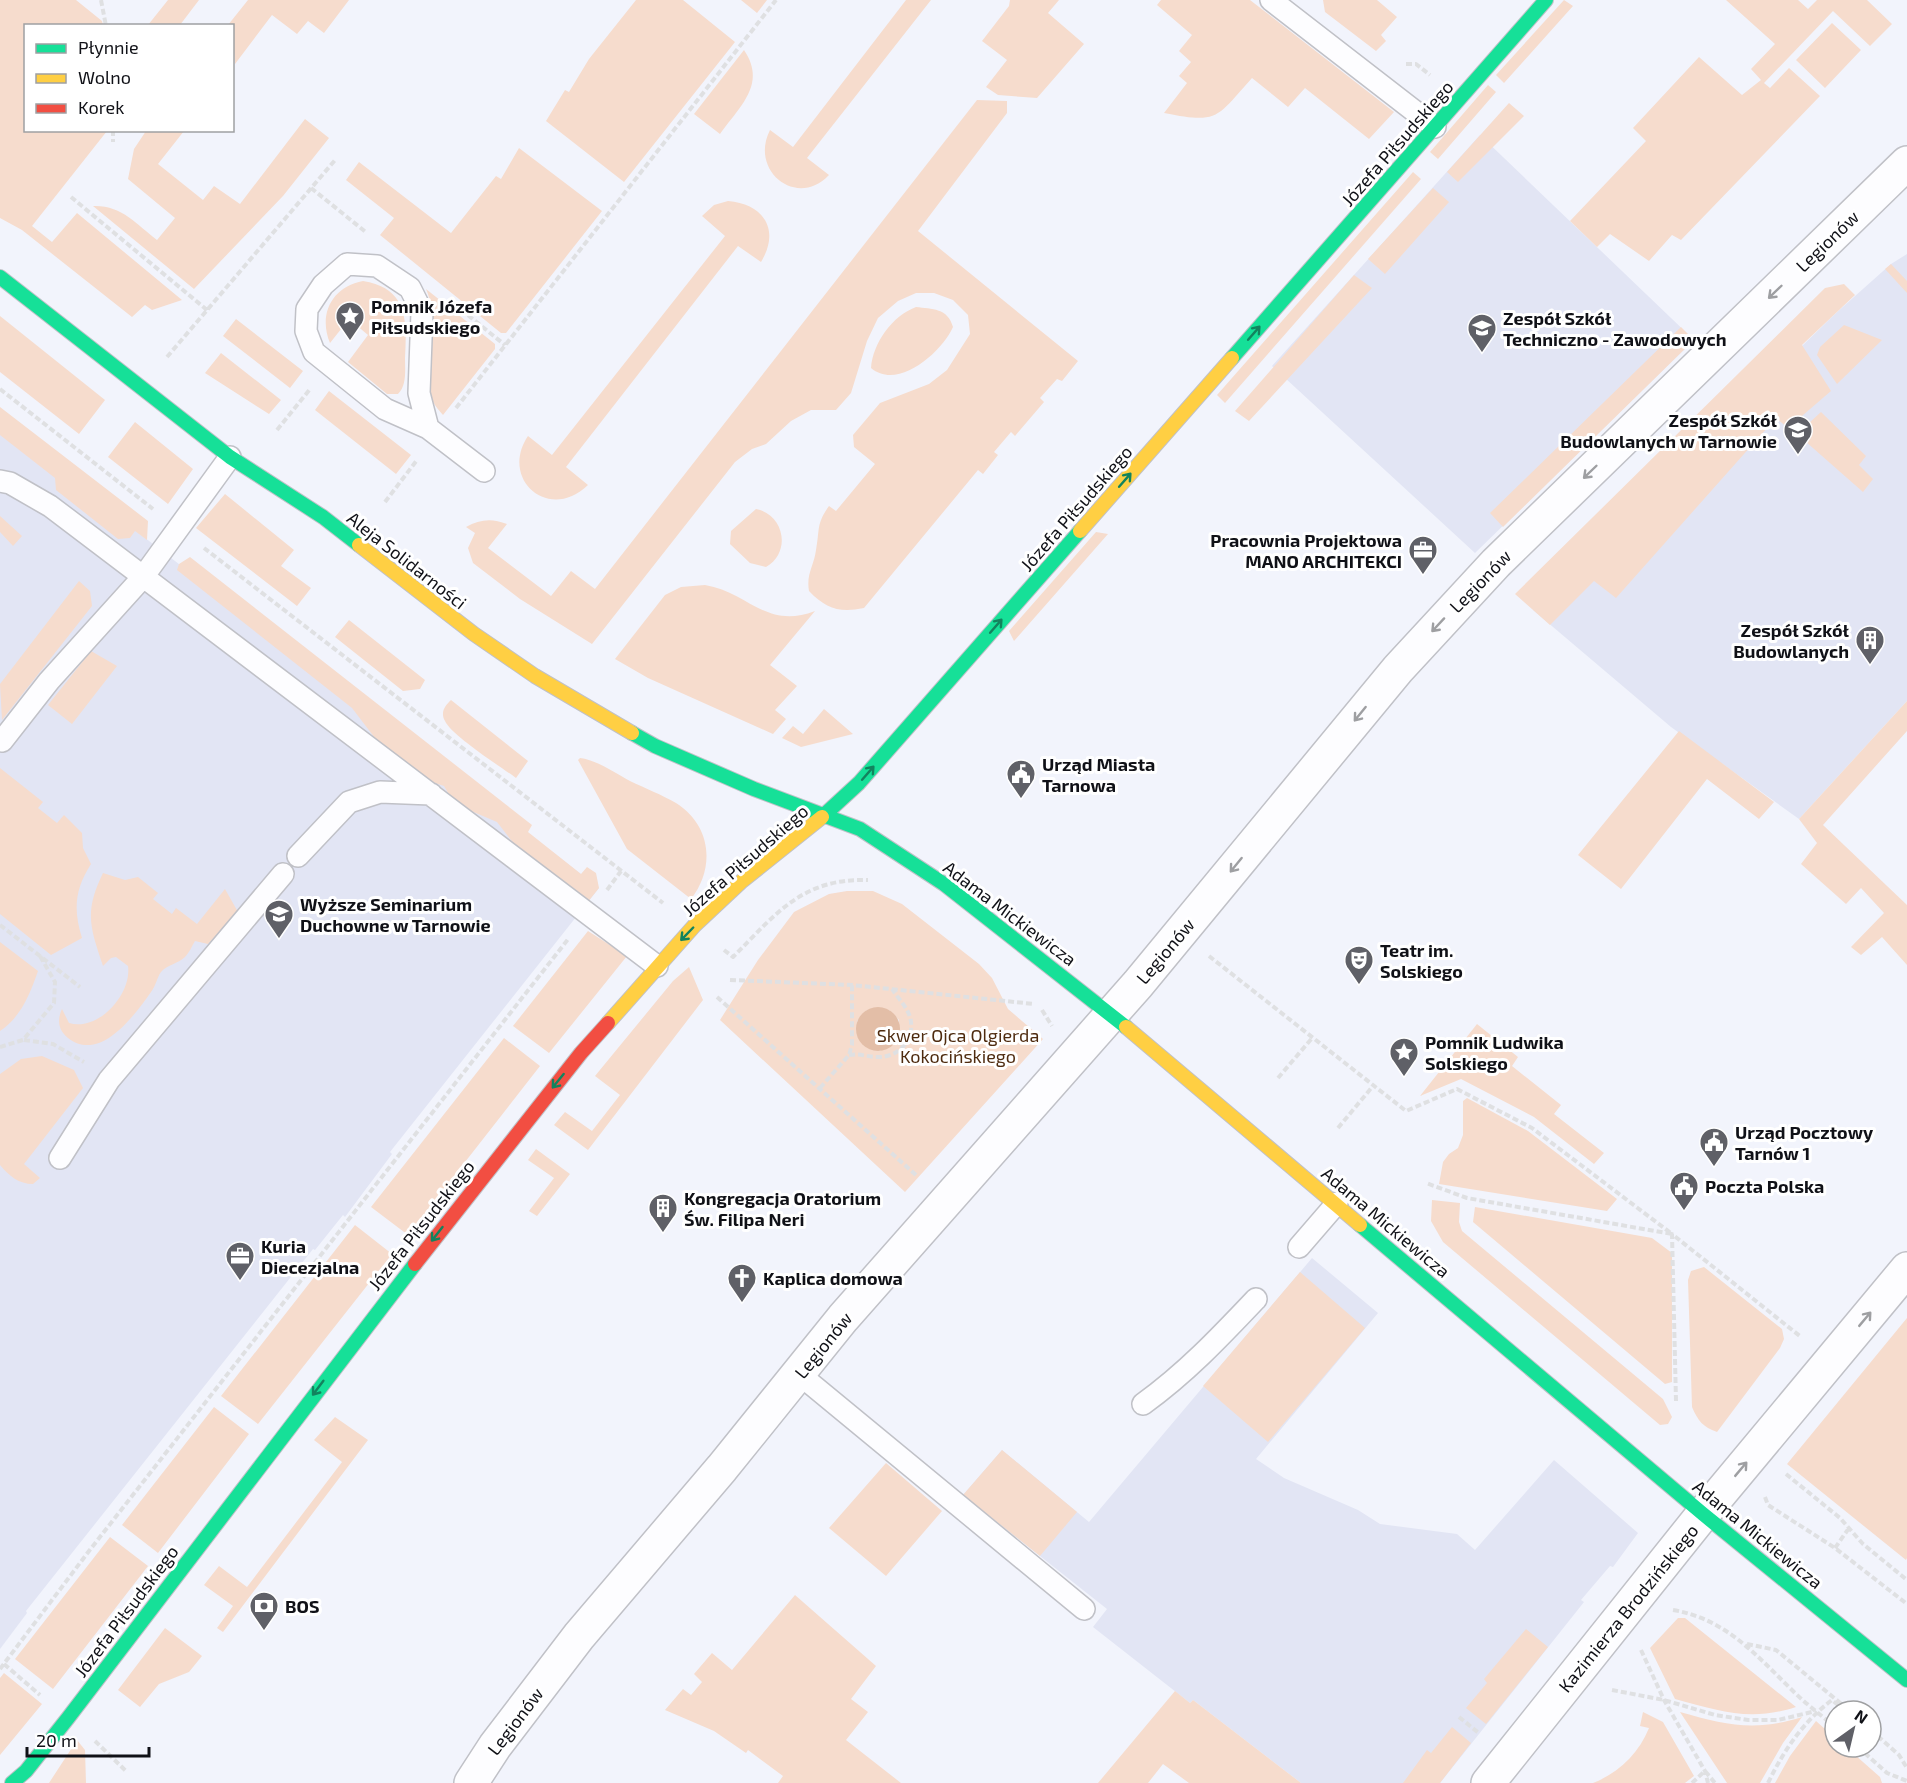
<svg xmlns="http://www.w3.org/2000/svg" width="1907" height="1783" font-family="'Exo 2',sans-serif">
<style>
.built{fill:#e2e5f4}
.green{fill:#f6dccd;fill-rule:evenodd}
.water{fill:#e3bea7}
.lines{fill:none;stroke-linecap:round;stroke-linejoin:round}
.lane-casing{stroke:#c0c1c7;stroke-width:24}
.street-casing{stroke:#c0c1c7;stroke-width:36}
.fast-casing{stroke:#c0c1c7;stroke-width:16}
.slow-casing{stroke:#c0c1c7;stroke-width:16}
.jam-casing{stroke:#c0c1c7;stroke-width:16}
.path{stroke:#dfe0e2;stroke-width:4;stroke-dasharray:6 3;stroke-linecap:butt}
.lane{stroke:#fdfdff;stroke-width:21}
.street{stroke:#fdfdff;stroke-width:33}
.fast{stroke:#16e098;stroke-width:14}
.slow{stroke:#ffcf43;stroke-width:14}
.jam{stroke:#f24e42;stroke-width:14}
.oneway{stroke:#9e9fa2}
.oneway2{stroke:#13835e}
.labels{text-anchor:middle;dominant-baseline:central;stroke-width:6;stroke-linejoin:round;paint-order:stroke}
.street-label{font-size:18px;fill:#101117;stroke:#fff}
.poi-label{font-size:18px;font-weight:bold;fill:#101117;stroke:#fff;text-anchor:start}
.park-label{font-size:18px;fill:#4e2b0f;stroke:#fff}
</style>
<rect width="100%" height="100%" fill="#f2f4fc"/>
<path class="built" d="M1480 135 1694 340 1475 553 1272 366Z
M1907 254V701L1799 819 1671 727 1533 610 1575 566 1836 313 1891 264Z
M0 426 599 888 390 1152 392 1154 345 1217 343 1215 315 1250 313 1249 26 1611 27 1613 0 1649Z
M1312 1258 1378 1313 1256 1459 1284 1478 1358 1510 1380 1524 1457 1534 1475 1550 1554 1460 1638 1533 1613 1567 1610 1566 1581 1600 1584 1602 1440 1783H1301L1193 1700 1190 1703 1093 1627 1107 1609 963 1495 1002 1450 1089 1522Z"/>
<path class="green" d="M0 0H76L102 21 103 25 26 26V130L107 131 32 226 52 242 77 213 182 300 152 310 145 305 132 317 22 230 0 218Z
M168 0H199L180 25H148Z
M248 0H349L324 33 308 21 297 34 272 15 235 64 232 26 228 25Z
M636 0H683L735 42 624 182 546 121 565 90 569 92 589 59Z
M741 0H767L757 13Z
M906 0H931L807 158 829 175C797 209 749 171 770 130L793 147Z
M1010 0H1059L1048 13 1084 44 1037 98 998 95 986 87 1007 60 982 41 1009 6Z
M1161 0H1250L1394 112 1369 139 1305 88 1288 107 1252 78C1216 118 1219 124 1164 113L1187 83 1179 76 1191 62 1179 51 1192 35 1157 5Z
M1323 0H1377L1397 17 1381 35 1386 41 1376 51 1325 12Z
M1564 0 1573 6 1504 83 1496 75Z
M1726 0H1798L1808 9 1817 0H1867L1892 24 1870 46 1833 11 1764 83 1770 88 1789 68 1820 96 1681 240 1672 235 1649 261 1610 234 1597 247 1570 221 1646 141 1633 128 1699 57 1742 95 1761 80 1751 69 1775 44Z
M1832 23 1861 50 1825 88 1796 60Z
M744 50C767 84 740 106 720 134L694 114Z
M1488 85 1496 92 1438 159 1430 152Z
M977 100 1007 101V113L918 231 1078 361 1062 381 1057 379 1040 398 1044 402 1015 436 1011 432 994 452 998 455 983 474 978 470 864 608C840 613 826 609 809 591 806 574 814 566 816 550 820 529 816 524 829 506L836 511 875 464 854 447 853 435 880 403 929 384 947 370 970 334 968 315 953 300 934 293H916L898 301 878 318 867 341 851 393 836 410H811L791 421 766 444 752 449 735 462 592 644 520 599 473 563 468 548 475 533 466 527C480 519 492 518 507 524L488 548 551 596 571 571 595 589Z
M1509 103 1524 116 1458 182 1447 172Z
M305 119 329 138 283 196 194 289 93 206C122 205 136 224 157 240L175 218 128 179 134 149 146 131H184L158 164 203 200 214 186 240 204Z
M519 148 602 211 506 333H501L380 235 394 218 346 180 359 162 451 233 496 176 501 179Z
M1413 172 1421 179 1225 403 1217 395Z
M1433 188 1449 202 1385 274 1368 259Z
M728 201C763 204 781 229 761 262L738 246 566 467 588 485C549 523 499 479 528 436L552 455 725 236 702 216 714 205Z
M1891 264 1907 281V293L1885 269Z
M1354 275 1372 288 1249 421 1235 411Z
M363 281C408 288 407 321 405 358 405 370 407 385 398 394H387L348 362 368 335 349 319 330 343C318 314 332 287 363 281Z
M1844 284 1855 295 1802 345 1831 391 1788 428 1776 418 1616 598 1594 581 1550 625 1515 594 1825 288Z
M426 289 495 344V349L443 415C438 409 432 403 431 395 425 359 441 325 426 289Z
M916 307C932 309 948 308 953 327 942 352 898 391 871 368 873 343 892 316 916 307Z
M0 316 105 400 79 434 0 372Z
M236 319 303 371 290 388 223 336Z
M1844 325 1882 340 1837 384 1817 355 1820 347Z
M1681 327 1694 340 1503 527 1490 513Z
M221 353 281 400 269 414 205 373Z
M329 391 411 455 396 474 315 410Z
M0 407 148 521 147 540 135 531 130 538 118 539 56 490 55 478 0 435Z
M1821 412 1866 456 1859 465 1873 479 1863 492 1797 434Z
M135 422 193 469 168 504 108 457Z
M225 494 294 550 281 566 311 588 297 606 196 528Z
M756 509C784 514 792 552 766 567L750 563 730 544 731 531Z
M0 516 22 536 13 546 0 532Z
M1096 532 1108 534 1014 641 1009 631Z
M190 557 532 825 528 832 581 874 587 867 596 873 599 888 587 903 570 887 518 849 497 822 464 808 451 798 444 786 429 781 381 746 352 708 177 570 179 564Z
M79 581 90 591 92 606 2 720 0 684Z
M705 585C748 592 766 630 815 611L770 665 797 686 775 710 786 719 773 734 648 678 615 659 665 595 681 587Z
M349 620 425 680 420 689 403 691 335 637Z
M91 651 117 666 72 724 48 705Z
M451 700 528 761 516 778C501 767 451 735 445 721 440 712 445 706 451 700Z
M1907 701V731L1823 825 1907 905V965L1882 937 1861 955 1851 947 1884 913 1861 888 1846 904 1801 864 1817 843 1799 819Z
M824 709 853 734 801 747 782 738 793 726 803 734Z
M1679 731 1774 802 1759 819 1707 779 1621 889 1578 855Z
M580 758C597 760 615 773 630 781 645 788 662 795 676 803 712 826 715 868 691 899L627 849 578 760Z
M0 768 43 802 38 808 57 823 64 815 82 833 83 848 91 864C75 889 73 909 82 938L51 955 0 914Z
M103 873 125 880 138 877 158 893 153 899 172 914 176 908 197 924 225 889 238 912 208 944 195 941C192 946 189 953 185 957 179 963 167 965 161 972 157 977 156 986 151 992 134 1016 100 1063 68 1038 58 1030 57 1020 62 1009L69 1023C98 1032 132 994 128 966L116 957 111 958 103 966C90 927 84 912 103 873Z
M847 891H873L902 904 979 964 992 978 1008 1009 1043 1039 905 1192 720 1020 758 960 794 912 829 894ZM867 1010H889L899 1020 897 1040 880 1051 866 1047 857 1021Z
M588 931 627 956 549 1053 513 1026Z
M0 942 38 971C30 994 21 1017 0 1031Z
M689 967 703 1000 588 1150 554 1125 565 1112 592 1131 620 1095 595 1076 673 981Z
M1477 1024 1518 1057 1512 1066 1561 1105 1554 1114 1604 1153 1594 1164 1534 1117 1461 1079 1420 1096Z
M504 1038 540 1066 408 1235 371 1207Z
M42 1056 74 1070 83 1088 24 1164 40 1178 33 1184C19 1184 9 1176 0 1165V1074L21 1059Z
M1467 1098 1528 1131 1617 1199 1607 1211 1439 1184 1443 1162 1449 1154 1458 1148 1463 1135V1101Z
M536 1149 570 1174 537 1216 529 1211 554 1178 528 1160Z
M1432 1200 1460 1203 1459 1222 1462 1231 1663 1399 1672 1417 1668 1424 1660 1425 1443 1242 1431 1221Z
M1475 1207 1652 1238 1672 1253V1382L1665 1384 1473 1222Z
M355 1225 392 1254 258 1424 221 1396Z
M1704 1267 1782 1329 1784 1339 1780 1348 1717 1432C1703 1427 1698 1421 1692 1407L1688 1280 1691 1271Z
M1300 1272 1365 1328 1268 1442 1203 1386Z
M1907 1318V1558L1906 1560 1787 1464Z
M214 1407 249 1434 158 1553 122 1525Z
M335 1417 368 1440 223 1632 217 1628 233 1606 204 1585 219 1566 247 1587 342 1462 314 1440Z
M1002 1450 1077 1512 1040 1556 963 1495Z
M886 1463 942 1511 886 1576 829 1528Z
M110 1537 148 1566 53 1689 15 1659Z
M795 1595 876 1666 851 1699 868 1712 846 1740 901 1783H778L783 1776 748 1750 746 1753 714 1731 665 1710 683 1689 691 1695 702 1682 694 1674 712 1653 732 1670Z
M1678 1618H1685L1796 1707C1750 1722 1720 1711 1675 1699L1650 1648Z
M165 1628 202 1656 189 1672 159 1684 140 1707 118 1690Z
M1526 1629 1548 1647 1486 1724 1466 1708 1487 1683 1484 1679Z
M4 1673 42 1704 0 1755V1678Z
M1175 1691 1190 1703 1193 1700 1301 1783H1189L1163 1764 1148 1783H1098Z
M1643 1712 1663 1722 1694 1776 1685 1783H1593C1619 1773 1639 1753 1649 1728L1640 1726Z
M1680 1712C1726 1725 1755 1732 1802 1717L1783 1743 1760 1783H1727Z
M1816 1721 1835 1738V1747H1846L1880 1777 1882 1783H1775L1790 1756Z
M1452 1727 1471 1743 1440 1783H1403L1427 1750 1431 1753Z
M77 1740 85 1750 86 1783H49Z"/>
<path class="water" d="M856 1029a22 22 0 1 1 44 0a22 22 0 1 1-44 0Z"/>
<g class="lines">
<g class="lane-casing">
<path id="lane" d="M1271 0 1435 127
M428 428 385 409 314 352 306 331 307 309 323 285 347 264 377 266 410 288 422 312 419 393 428 428 484 471
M0 481 10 483 50 506 657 966
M2 741 49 681 143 577 230 457
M298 856 349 802 380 792 431 794
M60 1158 109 1080 283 874
M1299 1247 1337 1203
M799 1374 1084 1609
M1143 1404C1186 1373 1220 1337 1256 1299"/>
</g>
<g class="street-casing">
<path id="street" d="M471 1783 495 1746 579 1636 722 1468 843 1318 1138 984 1398 669 1496 563 1907 163
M1488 1783 1703 1514 1907 1269"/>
</g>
<g class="fast-casing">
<path id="fast" d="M0 277 230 457 323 517 359 545
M1232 358 1546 0
M632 733 655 746 754 789 860 829 944 884 1126 1027
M822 817 859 783 1080 531
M1360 1225 1703 1514 1907 1680
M12 1783 26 1771 68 1718 415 1264"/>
</g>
<g class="slow-casing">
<path id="slow" d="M1080 531 1232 358
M359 545 474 634 535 676 632 733
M608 1023 694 926 742 881 822 817
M1126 1027 1360 1225"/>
</g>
<g class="jam-casing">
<path id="jam" d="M415 1264 581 1053 608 1023"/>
</g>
<path class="path" d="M101 0 106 26
M1406 64H1416L1430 75
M113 130V142
M311 188 367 233
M71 197 207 310
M454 304 505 345
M167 357 336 159
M0 389 153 509
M456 408 776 0
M277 430 311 388
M385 502 417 460
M204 548 663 903
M607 890 621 871
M0 925 80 987
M724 950 733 957C776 914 802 878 868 880
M1209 956 1406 1111 1457 1089 1532 1128 1672 1234 1467 1198 1426 1183
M730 980 852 985 1034 1004
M717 997 917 1176
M1042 1010 1052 1026
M24 1040 53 1044 84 1062
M0 1047 23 1040 54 1003 55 982 40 956
M849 1055C860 1053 867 1057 877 1057 899 1058 916 1039 910 1017 907 1007 898 998 892 989
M1278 1078 1313 1037
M820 1088 849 1055 852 1045V985
M1338 1128 1373 1086
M1676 1401 1672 1234 1801 1337
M1786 1474 1840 1518 1863 1544 1907 1580
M1765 1497 1768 1505 1835 1548 1907 1604
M1835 1548 1849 1528
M1673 1610C1726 1619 1756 1655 1793 1691 1806 1704 1821 1715 1835 1727
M1747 1644 1776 1650 1850 1711
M1641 1650 1664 1700 1705 1771 1708 1783
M4 1664 40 1695
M0 1669 89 1551 569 938
M1612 1690 1664 1700 1715 1715 1748 1720H1778L1816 1711
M1459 1717 1480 1734
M1871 1730 1899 1755 1907 1768
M95 1741 127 1772
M1858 1747 1887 1773 1907 1781
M1692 1783 1705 1771 1715 1783
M1768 1783C1784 1750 1803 1722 1832 1700L1838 1705 1836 1711"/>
<use href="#lane" class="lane"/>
<use href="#street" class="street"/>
<use href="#fast" class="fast"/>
<use href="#slow" class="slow"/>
<use href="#jam" class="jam"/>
</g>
<defs><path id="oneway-shaft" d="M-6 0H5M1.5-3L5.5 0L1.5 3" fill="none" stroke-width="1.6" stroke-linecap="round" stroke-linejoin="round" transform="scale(1.5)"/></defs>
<g class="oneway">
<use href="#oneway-shaft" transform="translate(1775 292) rotate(136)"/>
<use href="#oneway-shaft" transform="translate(1590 472) rotate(136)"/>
<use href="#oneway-shaft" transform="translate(1438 625) rotate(133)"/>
<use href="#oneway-shaft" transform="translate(1360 714) rotate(129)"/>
<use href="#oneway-shaft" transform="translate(1236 865) rotate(129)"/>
<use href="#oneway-shaft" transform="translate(1865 1319) rotate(-50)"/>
<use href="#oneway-shaft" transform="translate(1741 1469) rotate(-50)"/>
</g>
<g class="oneway2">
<use href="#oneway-shaft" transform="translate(1254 333) rotate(-49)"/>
<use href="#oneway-shaft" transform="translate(1125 480) rotate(-49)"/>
<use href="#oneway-shaft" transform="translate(996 626) rotate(-49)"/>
<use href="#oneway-shaft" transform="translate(868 773) rotate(-49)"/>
<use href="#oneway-shaft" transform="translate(687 934) rotate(134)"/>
<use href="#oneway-shaft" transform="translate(558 1081) rotate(129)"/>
<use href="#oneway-shaft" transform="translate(437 1234) rotate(128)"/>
<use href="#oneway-shaft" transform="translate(318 1388) rotate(127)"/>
</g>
<defs>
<g id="sight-pin" transform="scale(1.5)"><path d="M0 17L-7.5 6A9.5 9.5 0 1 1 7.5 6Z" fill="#5f6067" stroke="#fff"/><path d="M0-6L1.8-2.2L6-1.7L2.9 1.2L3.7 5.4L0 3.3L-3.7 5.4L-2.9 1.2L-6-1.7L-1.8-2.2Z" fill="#fff"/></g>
<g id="school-pin" transform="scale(1.5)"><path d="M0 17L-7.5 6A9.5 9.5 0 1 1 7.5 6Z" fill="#5f6067" stroke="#fff"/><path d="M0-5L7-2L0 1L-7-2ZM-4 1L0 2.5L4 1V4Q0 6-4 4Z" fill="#fff"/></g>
<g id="office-pin" transform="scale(1.5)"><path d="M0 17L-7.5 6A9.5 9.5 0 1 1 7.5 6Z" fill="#5f6067" stroke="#fff"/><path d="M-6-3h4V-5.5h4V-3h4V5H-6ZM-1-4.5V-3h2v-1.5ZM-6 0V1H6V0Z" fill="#fff"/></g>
<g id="building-pin" transform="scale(1.5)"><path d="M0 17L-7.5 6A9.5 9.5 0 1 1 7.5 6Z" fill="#5f6067" stroke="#fff"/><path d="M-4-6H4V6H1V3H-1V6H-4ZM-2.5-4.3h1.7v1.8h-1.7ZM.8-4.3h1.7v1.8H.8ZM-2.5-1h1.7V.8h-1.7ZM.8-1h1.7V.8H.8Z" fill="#fff"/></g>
<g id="civic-pin" transform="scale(1.5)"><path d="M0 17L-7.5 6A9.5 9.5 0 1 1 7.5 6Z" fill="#5f6067" stroke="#fff"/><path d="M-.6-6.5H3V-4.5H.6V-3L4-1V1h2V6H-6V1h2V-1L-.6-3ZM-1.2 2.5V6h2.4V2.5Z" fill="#fff"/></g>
<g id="university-pin" transform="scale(1.5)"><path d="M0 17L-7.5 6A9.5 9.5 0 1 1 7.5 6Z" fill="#5f6067" stroke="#fff"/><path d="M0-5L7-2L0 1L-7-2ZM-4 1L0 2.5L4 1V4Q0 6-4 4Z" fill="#fff"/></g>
<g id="theatre-pin" transform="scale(1.5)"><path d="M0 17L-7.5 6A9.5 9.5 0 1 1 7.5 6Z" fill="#5f6067" stroke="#fff"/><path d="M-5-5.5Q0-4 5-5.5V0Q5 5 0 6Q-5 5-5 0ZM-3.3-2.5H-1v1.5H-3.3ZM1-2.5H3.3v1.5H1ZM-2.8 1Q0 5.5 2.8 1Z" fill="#fff"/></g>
<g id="church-pin" transform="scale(1.5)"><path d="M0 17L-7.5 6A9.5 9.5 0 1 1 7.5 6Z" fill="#5f6067" stroke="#fff"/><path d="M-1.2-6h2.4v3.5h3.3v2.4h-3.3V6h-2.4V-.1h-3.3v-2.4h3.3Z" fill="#fff"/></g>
<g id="bank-pin" transform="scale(1.5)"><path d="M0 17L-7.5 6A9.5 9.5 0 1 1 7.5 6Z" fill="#5f6067" stroke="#fff"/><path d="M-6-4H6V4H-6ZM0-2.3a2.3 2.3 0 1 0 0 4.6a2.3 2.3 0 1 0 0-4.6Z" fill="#fff"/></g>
</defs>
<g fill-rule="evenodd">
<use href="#sight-pin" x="350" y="316"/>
<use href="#school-pin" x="1482" y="328"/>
<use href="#school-pin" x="1798" y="430"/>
<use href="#office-pin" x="1423" y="550"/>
<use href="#building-pin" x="1870" y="640"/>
<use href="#civic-pin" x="1021" y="774"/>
<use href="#university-pin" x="279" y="914"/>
<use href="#theatre-pin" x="1359" y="960"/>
<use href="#sight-pin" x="1404" y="1052"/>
<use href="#civic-pin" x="1714" y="1142"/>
<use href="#civic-pin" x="1684" y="1186"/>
<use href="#building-pin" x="663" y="1208"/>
<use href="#office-pin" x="240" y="1256"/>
<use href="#church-pin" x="742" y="1278"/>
<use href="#bank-pin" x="264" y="1606"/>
</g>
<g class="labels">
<g class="street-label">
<text transform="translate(1397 143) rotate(-49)">Józefa Piłsudskiego</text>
<text transform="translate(1827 241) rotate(-44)">Legionów</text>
<text transform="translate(1076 508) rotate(-49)">Józefa Piłsudskiego</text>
<text transform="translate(407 560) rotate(38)">Aleja Solidarności</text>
<text transform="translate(1480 581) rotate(-46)">Legionów</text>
<text transform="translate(745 860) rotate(-41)">Józefa Piłsudskiego</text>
<text transform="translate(1010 913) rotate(37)">Adama Mickiewicza</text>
<text transform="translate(1165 951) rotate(-50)">Legionów</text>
<text transform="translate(1386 1222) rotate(40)">Adama Mickiewicza</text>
<text transform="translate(421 1225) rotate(-52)">Józefa Piłsudskiego</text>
<text transform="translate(823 1345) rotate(-51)">Legionów</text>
<text transform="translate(1758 1534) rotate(39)">Adama Mickiewicza</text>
<text transform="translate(1628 1608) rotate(-51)">Kazimierza Brodzińskiego</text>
<text transform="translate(126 1611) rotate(-53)">Józefa Piłsudskiego</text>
<text transform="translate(515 1721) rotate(-53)">Legionów</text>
</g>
<g class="poi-label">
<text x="371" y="306">Pomnik Józefa<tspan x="371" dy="21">Piłsudskiego</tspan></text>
<text x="1503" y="318">Zespół Szkół<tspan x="1503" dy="21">Techniczno - Zawodowych</tspan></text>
<text x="1777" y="420" text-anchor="end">Zespół Szkół<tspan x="1777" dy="21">Budowlanych w Tarnowie</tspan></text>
<text x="1402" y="540" text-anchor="end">Pracownia Projektowa<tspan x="1402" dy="21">MANO ARCHITEKCI</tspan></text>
<text x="1849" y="630" text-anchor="end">Zespół Szkół<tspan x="1849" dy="21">Budowlanych</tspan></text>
<text x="1042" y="764">Urząd Miasta<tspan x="1042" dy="21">Tarnowa</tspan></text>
<text x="300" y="904">Wyższe Seminarium<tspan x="300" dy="21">Duchowne w Tarnowie</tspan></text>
<text x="1380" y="950">Teatr im.<tspan x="1380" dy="21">Solskiego</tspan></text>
<text x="1425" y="1042">Pomnik Ludwika<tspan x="1425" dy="21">Solskiego</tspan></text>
<text x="1735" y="1132">Urząd Pocztowy<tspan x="1735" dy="21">Tarnów 1</tspan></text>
<text x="1705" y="1186">Poczta Polska</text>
<text x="684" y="1198">Kongregacja Oratorium<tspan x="684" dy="21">Św. Filipa Neri</tspan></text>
<text x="261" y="1246">Kuria<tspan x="261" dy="21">Diecezjalna</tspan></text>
<text x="763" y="1278">Kaplica domowa</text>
<text x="285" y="1606">BOS</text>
</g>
<g class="park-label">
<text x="958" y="1035">Skwer Ojca Olgierda<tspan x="958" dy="21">Kokocińskiego</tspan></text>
</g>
</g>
<rect x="24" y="24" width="210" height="108" fill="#ffffff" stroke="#9fa0a2" stroke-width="1.5"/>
<rect x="36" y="44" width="30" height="9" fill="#16e098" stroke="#9fa0a2" stroke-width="1.5"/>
<text x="78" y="54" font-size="18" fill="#101117">Płynnie</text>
<rect x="36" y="74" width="30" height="9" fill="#ffcf43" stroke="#9fa0a2" stroke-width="1.5"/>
<text x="78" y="84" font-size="18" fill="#101117">Wolno</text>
<rect x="36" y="104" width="30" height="9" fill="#f24e42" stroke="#9fa0a2" stroke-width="1.5"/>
<text x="78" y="114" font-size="18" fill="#101117">Korek</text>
<g transform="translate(1853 1729) rotate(34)"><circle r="28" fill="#ffffff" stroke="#9fa0a2" stroke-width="1.5"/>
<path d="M0-4.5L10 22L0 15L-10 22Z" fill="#5f6067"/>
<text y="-9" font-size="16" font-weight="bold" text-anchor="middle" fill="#101117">N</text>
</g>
<path d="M27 1747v9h122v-9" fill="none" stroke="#101117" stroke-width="3"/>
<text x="36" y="1747" font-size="18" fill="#101117" stroke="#ffffff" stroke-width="4.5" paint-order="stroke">20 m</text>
</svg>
